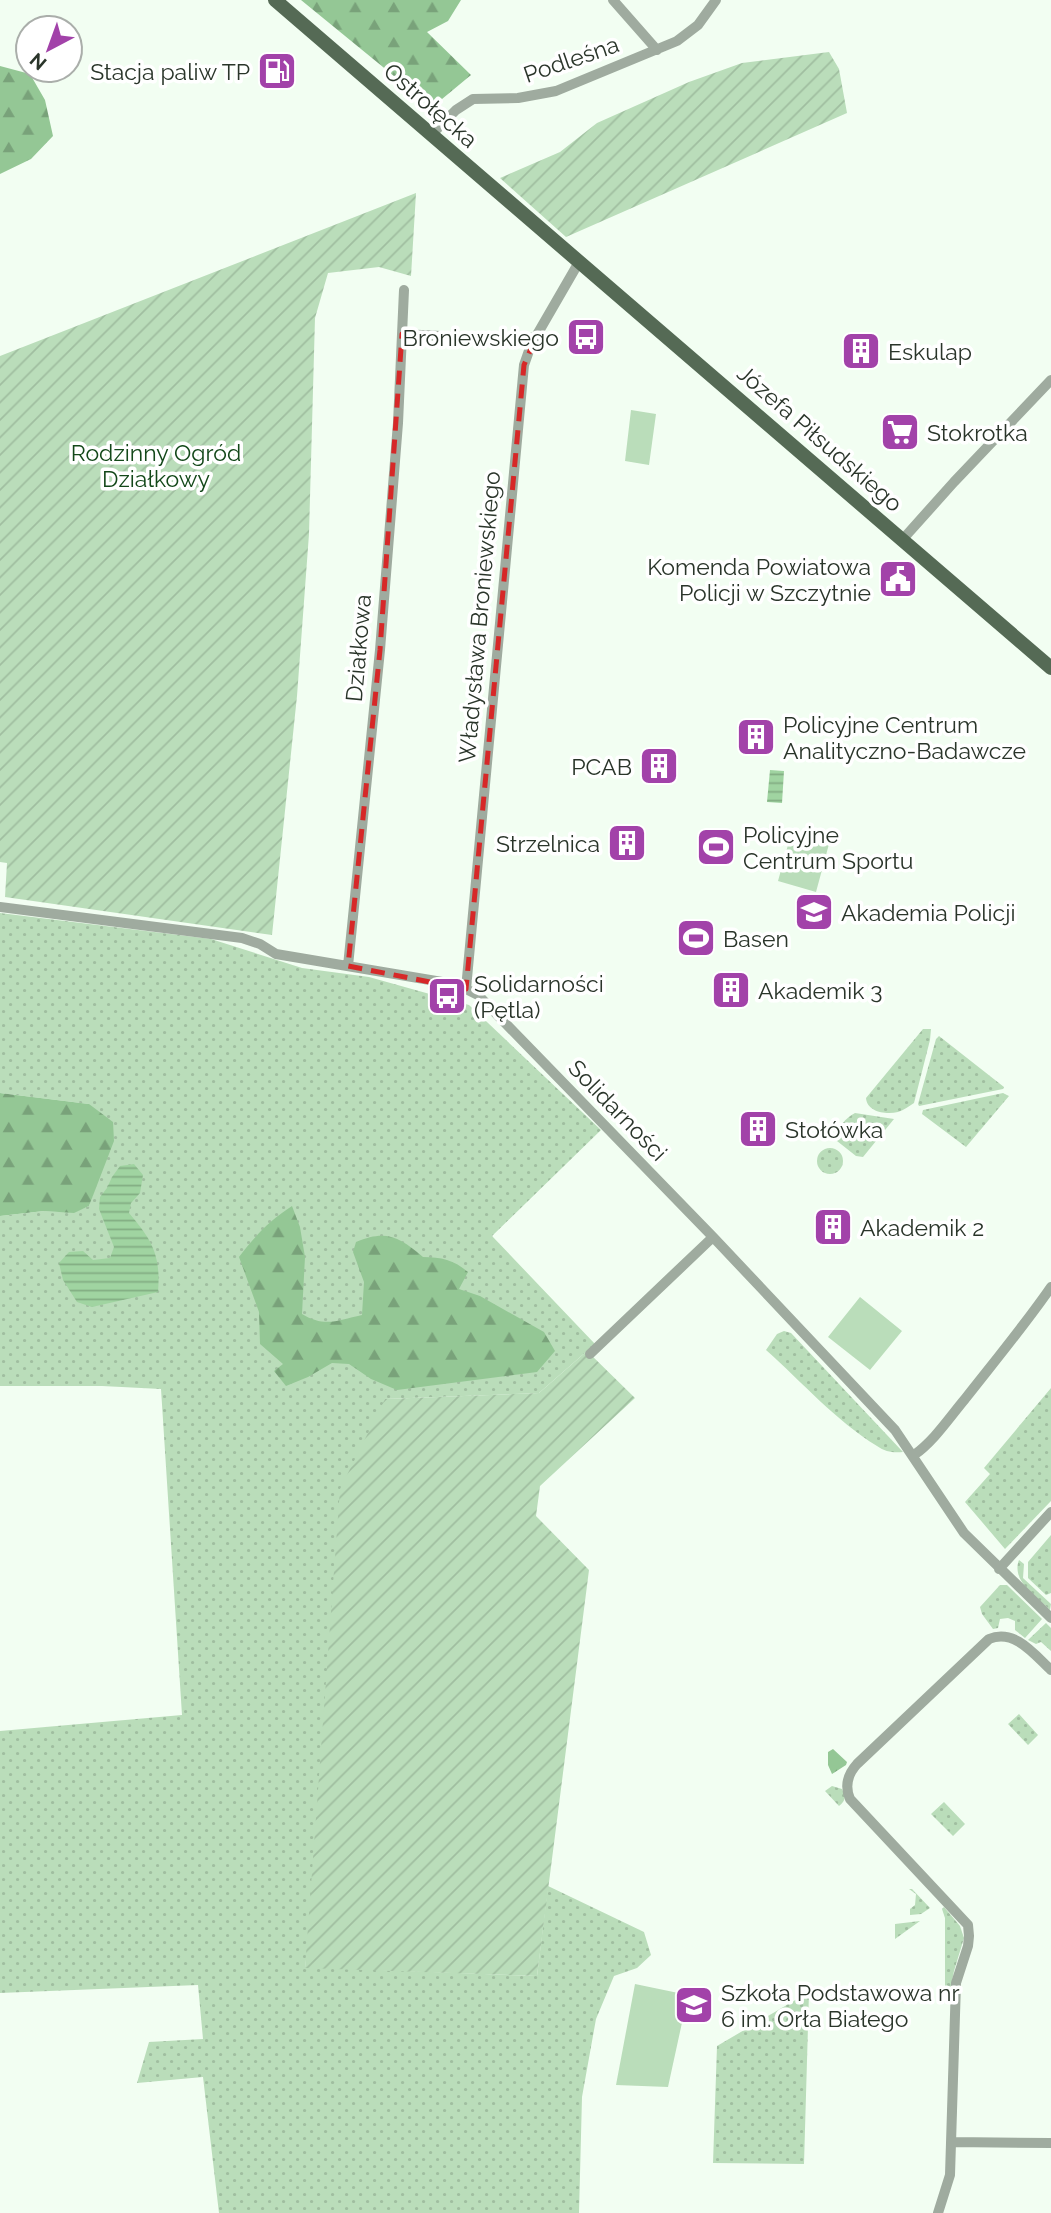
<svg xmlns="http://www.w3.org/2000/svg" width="1051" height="2213" font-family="Raleway,sans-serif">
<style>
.grass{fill:url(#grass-dots)}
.forest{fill:url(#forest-firs)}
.garden{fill:url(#garden-furrows)}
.pitch{fill:#baddba}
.water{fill:url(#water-rules)}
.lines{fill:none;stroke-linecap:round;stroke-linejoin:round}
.minor{stroke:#9fab9f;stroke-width:10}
.major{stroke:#556a55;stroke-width:14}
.marked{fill:none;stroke:#d62828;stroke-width:5;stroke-dasharray:14 9;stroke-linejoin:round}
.labels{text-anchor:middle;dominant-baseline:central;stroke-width:7;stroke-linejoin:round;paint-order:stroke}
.street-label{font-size:23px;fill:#2a352a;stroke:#fff}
.poi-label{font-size:23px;fill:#2a352a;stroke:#fff;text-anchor:start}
.park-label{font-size:23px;fill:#134819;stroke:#fff}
</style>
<defs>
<pattern id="grass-dots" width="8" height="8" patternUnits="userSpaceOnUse" patternTransform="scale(1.75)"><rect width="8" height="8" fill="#baddba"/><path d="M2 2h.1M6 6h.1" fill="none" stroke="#a0bea0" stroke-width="1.8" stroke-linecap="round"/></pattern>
<pattern id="forest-firs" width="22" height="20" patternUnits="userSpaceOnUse" patternTransform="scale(1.75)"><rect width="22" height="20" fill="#94c795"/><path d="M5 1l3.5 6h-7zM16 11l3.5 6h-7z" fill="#79a27a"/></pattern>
<pattern id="garden-furrows" width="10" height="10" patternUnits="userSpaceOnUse" patternTransform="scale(1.75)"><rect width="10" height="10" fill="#baddba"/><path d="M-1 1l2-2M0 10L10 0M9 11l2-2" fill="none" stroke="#a0bea0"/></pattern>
<pattern id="water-rules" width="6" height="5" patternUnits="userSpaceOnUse" patternTransform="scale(1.75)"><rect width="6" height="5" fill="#a0d4a1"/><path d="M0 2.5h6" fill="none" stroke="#83ad83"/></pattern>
</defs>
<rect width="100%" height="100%" fill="#f2fef2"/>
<path class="grass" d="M0 913 211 939 302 968 369 977 469 1005 601 1130 492 1236 595 1344 539 1393 385 1399 305 1967 537 1976 548 1886 644 1932 651 1955 637 1968 614 1976 596 2019 582 2097 579 2213H219L203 2077 137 2083 149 2042 203 2039 198 1985 0 1993V1731L182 1715 161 1389 102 1386H0V1216L44 1211 74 1212 89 1206 96 1185 89 1104 0 1093Z
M923 1029H931L930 1040 914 1103C909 1106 904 1110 898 1112 886 1115 867 1112 866 1098Z
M939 1036 1004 1087 1003 1089 919 1106 918 1104 936 1039Z
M1003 1093 1009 1096 966 1147 922 1114 923 1110Z
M855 1113 894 1119 863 1157 856 1156 837 1141C835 1130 845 1118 855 1113Z
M817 1161a13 13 0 1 1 26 0a13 13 0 1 1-26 0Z
M784 1331 791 1333 903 1452C894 1453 885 1452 877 1446 836 1421 802 1382 766 1350L777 1334Z
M1051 1388V1501L1005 1549 965 1502 990 1474 984 1468Z
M1051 1535V1593L1046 1595 1028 1578V1562Z
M1019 1560 1024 1564 1023 1578 1051 1604 1050 1610C1036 1596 1011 1581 1019 1560Z
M1000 1585H1007L1042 1619 1025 1638 1015 1630V1621L1008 1618 1000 1619 998 1628 993 1629 982 1614 980 1607Z
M1046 1623 1051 1628V1651L1041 1642 1036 1644 1028 1640Z
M1019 1714 1038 1735 1028 1745 1008 1724Z
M832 1786 842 1789C846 1797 846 1800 839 1806L825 1791Z
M944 1802 965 1824 953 1836 931 1814Z
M909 1889H912L930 1908 921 1914 910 1915V1909L915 1905 916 1894Z
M944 1907 960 1926 964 1938 954 1971 950 1991 940 2002 945 1993V1918L942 1909Z
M920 1921 895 1939V1924Z
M809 1992 804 2164 713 2163 717 2046Z"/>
<path class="forest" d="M301 0H461L448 21 427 32 471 75 436 104 416 94Z
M0 66 30 74 45 100 53 136 31 159 0 174Z
M0 1093 89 1104 113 1122 114 1141 89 1206 74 1213 44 1211 0 1216Z
M292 1206 300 1227 305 1257 302 1314C325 1328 338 1320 362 1315L364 1282 353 1252 356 1242C386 1229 400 1237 423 1257 441 1257 454 1260 468 1272L459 1289 480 1296 544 1332 555 1351 537 1372 397 1390 371 1379 349 1364 332 1363 308 1377 286 1386 274 1371 283 1364 260 1344 259 1312 239 1257C255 1236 270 1220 292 1206Z
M833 1749 847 1762 846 1765 832 1774 828 1765V1752Z"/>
<path class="garden" d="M829 52 839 69 847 113 566 237 500 178 560 152 597 123 689 82 742 63Z
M416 193 411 276 379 267 328 273 315 318 309 534 297 696 272 935 5 897 7 863 0 862V356Z
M587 1351 635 1398 540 1486 536 1516 589 1570 537 1976 305 1968 340 1489 385 1399 539 1393Z"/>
<path class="pitch" d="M631 410 656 414 649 465 625 461Z
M791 834 829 844 816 892 778 881Z
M860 1297 902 1331 870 1370 828 1337Z
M635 1984 688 1995 668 2087 616 2085Z"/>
<path class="water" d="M770 770 784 771 782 803 767 802Z
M134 1164 143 1175 140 1193 131 1203 129 1213C152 1240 161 1255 158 1292L92 1307 77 1302 63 1280 59 1263 69 1252 83 1251 93 1260 110 1258 114 1247 99 1209 100 1197 107 1188 112 1177 120 1166Z"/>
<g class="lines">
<path class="minor" d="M613 0 657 50
M431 135 456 110 473 99 518 98 556 91 677 41 698 25 716 0
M402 334 519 340 536 337
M903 539 954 482 1051 380
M0 907 242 938 260 944 276 954 442 982 466 989 478 995 713 1237 895 1430 964 1533 1051 1618
M348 966 380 650 398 423 404 290
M466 989 524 365 531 345 579 262
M590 1354 713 1237
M914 1455C934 1441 949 1418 965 1399 994 1362 1024 1326 1051 1287
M999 1569 1051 1512
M952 2142 1051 2143
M938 2213 950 2175 956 1983 968 1946 969 1936 968 1925 850 1799C844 1785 848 1774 857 1764L989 1639C1014 1628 1034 1654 1051 1670"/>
<path class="major" d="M275 0 1051 668"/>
</g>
<path class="marked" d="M402 334 536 337 524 365 466 989 348 966 380 650Z"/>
<defs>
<g id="fuel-square" transform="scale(2.0125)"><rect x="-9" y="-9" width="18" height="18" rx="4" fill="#a242a9" stroke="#fff"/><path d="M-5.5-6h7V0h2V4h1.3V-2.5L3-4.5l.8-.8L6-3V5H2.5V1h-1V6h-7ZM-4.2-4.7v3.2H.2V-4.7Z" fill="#fff"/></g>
<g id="bus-square" transform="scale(2.0125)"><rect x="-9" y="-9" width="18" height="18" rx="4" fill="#a242a9" stroke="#fff"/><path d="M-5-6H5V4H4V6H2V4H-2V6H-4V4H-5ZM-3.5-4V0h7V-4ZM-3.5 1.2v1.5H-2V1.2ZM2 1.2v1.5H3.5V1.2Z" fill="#fff"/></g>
<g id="building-square" transform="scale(2.0125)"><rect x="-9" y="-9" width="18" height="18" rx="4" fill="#a242a9" stroke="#fff"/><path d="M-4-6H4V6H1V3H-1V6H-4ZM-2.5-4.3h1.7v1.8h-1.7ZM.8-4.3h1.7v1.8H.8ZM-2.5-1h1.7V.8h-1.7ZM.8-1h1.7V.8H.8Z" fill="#fff"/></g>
<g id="supermarket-square" transform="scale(2.0125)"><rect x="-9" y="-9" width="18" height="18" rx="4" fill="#a242a9" stroke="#fff"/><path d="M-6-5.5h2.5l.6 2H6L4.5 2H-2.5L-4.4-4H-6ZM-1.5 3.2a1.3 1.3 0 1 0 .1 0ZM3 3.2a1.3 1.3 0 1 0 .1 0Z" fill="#fff"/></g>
<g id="civic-square" transform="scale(2.0125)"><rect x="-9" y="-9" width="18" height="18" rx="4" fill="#a242a9" stroke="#fff"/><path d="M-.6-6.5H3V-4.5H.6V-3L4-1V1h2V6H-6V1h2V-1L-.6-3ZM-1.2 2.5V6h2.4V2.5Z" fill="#fff"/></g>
<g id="stadium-square" transform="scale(2.0125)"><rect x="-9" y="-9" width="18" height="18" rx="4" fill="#a242a9" stroke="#fff"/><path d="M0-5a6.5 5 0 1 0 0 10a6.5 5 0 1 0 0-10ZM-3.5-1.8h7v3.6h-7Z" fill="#fff"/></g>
<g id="university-square" transform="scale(2.0125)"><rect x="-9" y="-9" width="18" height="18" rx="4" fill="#a242a9" stroke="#fff"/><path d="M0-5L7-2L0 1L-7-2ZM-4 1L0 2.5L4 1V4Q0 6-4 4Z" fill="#fff"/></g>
<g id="school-square" transform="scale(2.0125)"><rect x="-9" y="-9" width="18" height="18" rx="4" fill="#a242a9" stroke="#fff"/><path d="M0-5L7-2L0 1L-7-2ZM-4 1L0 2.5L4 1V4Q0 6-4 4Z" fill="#fff"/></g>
</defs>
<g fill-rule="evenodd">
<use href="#fuel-square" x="277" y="71"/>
<use href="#bus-square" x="586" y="337"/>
<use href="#building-square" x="861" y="351"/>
<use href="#supermarket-square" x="900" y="432"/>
<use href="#civic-square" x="898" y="579"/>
<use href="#building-square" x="756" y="737"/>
<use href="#building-square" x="659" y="766"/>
<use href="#building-square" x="627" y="843"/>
<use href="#stadium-square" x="716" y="847"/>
<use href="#university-square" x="814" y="912"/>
<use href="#stadium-square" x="696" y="938"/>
<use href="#building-square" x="731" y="990"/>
<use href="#bus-square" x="447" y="996"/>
<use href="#building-square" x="758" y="1129"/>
<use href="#building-square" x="833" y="1227"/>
<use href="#school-square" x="694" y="2005"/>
</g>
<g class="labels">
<g class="street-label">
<text transform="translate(571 59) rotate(-19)">Podleśna</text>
<text transform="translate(431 105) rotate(41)">Ostrołęcka</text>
<text transform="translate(820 438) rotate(41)">Józefa Piłsudskiego</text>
<text transform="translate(479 617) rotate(-85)">Władysława Broniewskiego</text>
<text transform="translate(358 648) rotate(-85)">Działkowa</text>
<text transform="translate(618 1110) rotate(46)">Solidarności</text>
</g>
<g class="poi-label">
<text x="250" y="71" text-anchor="end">Stacja paliw TP</text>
<text x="559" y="337" text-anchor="end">Broniewskiego</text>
<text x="888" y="351">Eskulap</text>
<text x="927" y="432">Stokrotka</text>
<text x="871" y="566" text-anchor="end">Komenda Powiatowa<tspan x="871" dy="26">Policji w Szczytnie</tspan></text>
<text x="783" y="724">Policyjne Centrum<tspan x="783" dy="26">Analityczno-Badawcze</tspan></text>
<text x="632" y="766" text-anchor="end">PCAB</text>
<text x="743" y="834">Policyjne<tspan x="743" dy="26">Centrum Sportu</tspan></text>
<text x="600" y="843" text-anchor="end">Strzelnica</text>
<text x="841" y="912">Akademia Policji</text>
<text x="723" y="938">Basen</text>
<text x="474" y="983">Solidarności<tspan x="474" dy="26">(Pętla)</tspan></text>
<text x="758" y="990">Akademik 3</text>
<text x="785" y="1129">Stołówka</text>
<text x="860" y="1227">Akademik 2</text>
<text x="721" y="1992">Szkoła Podstawowa nr<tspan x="721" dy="26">6 im. Orła Białego</tspan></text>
</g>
<g class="park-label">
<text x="156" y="452">Rodzinny Ogród<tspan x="156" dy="26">Działkowy</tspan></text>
</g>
</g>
<g transform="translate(49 49) rotate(221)"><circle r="33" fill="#ffffff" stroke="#aaaeaa" stroke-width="2"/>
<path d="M0-5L12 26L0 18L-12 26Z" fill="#a242a9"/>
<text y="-10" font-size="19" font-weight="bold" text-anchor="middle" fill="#2a352a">N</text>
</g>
</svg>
